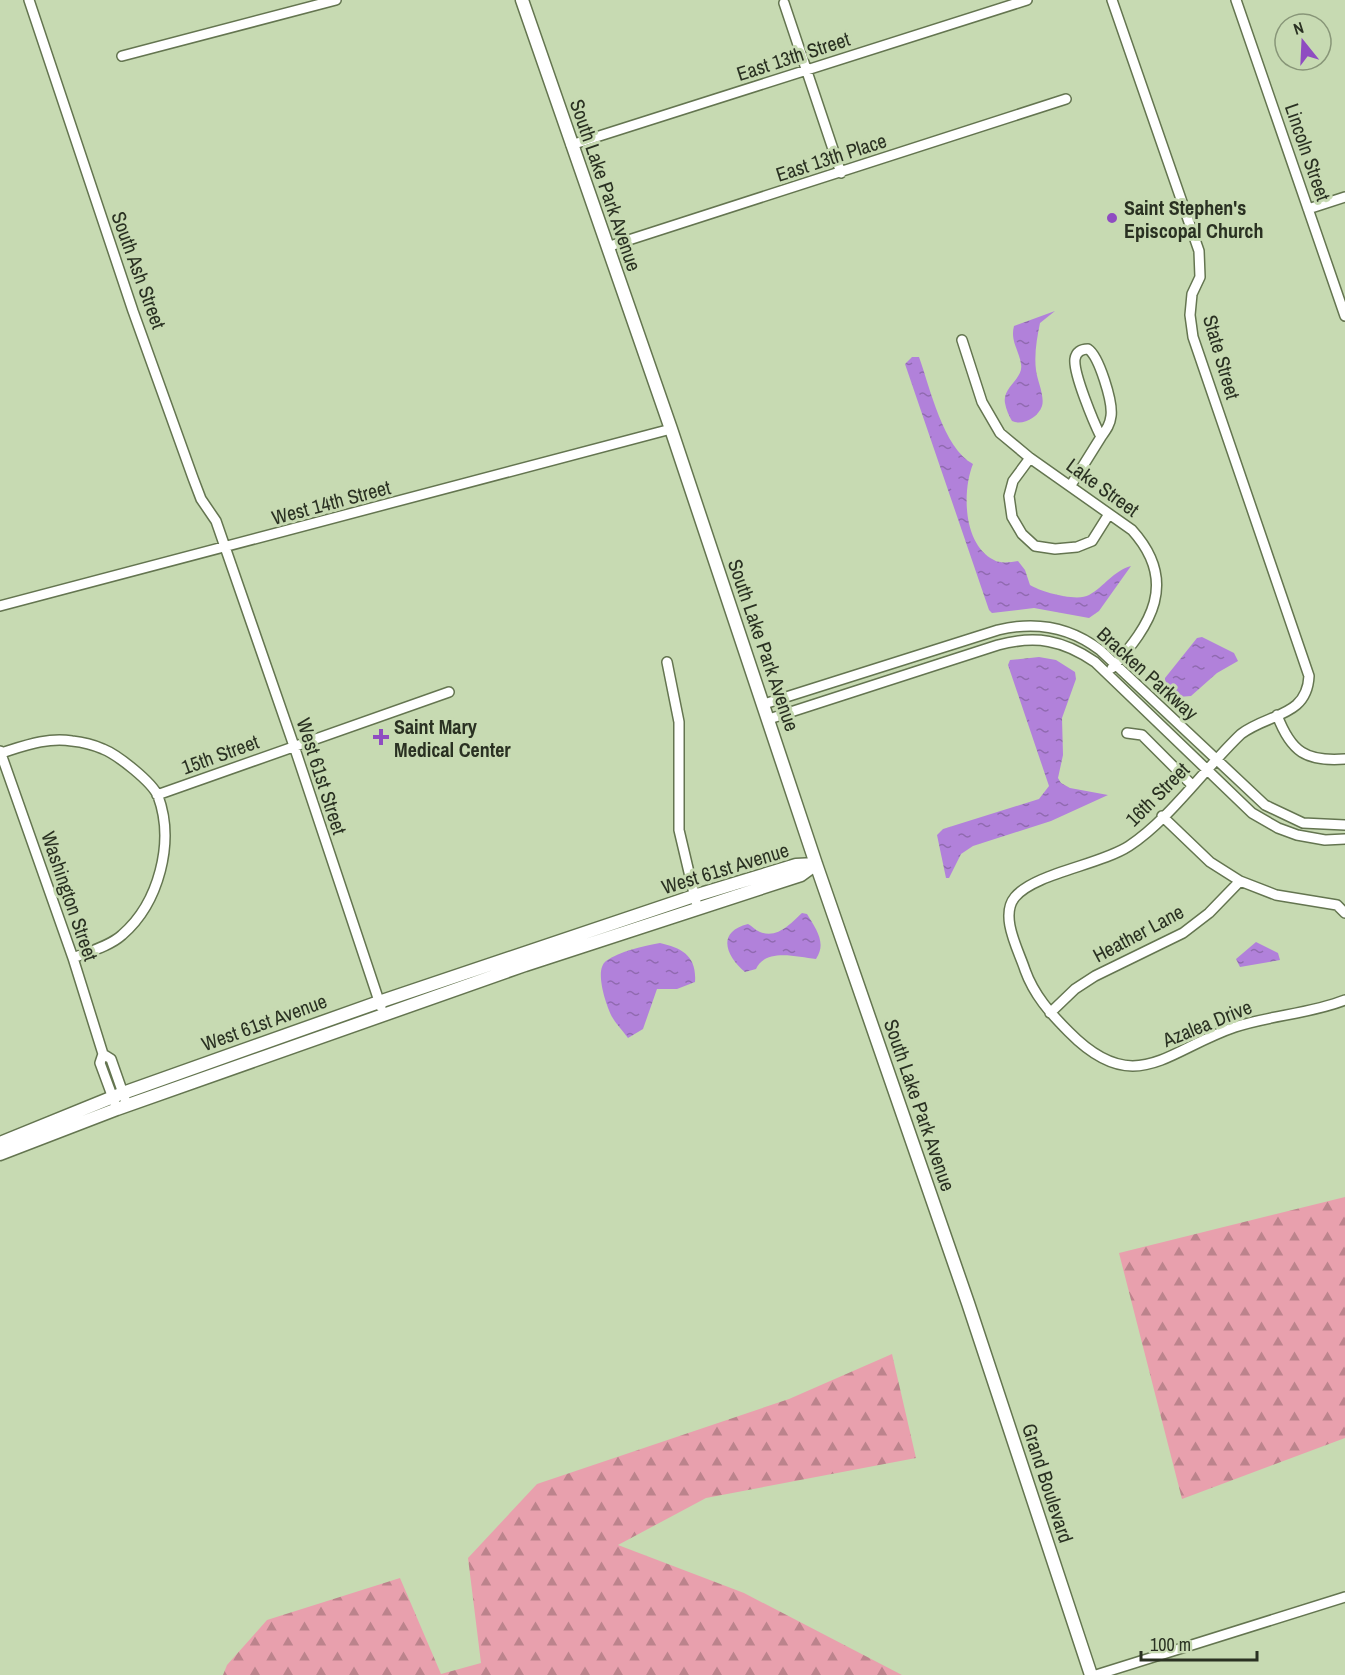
<svg xmlns="http://www.w3.org/2000/svg" width="1345" height="1675" font-family="'Archivo Narrow',sans-serif">
<style>
.forest{fill:url(#forest-firs)}
.water{fill:url(#water-ripples)}
.lines{fill:none;stroke-linecap:round;stroke-linejoin:round}
.minor-casing{stroke:#647550;stroke-width:12}
.major-casing{stroke:#647550;stroke-width:15}
.minor{stroke:#fff;stroke-width:9}
.major{stroke:#fff;stroke-width:12}
.poi-dot{fill:#8f4cc1;stroke:#c7dab2;stroke-width:2}
.labels{text-anchor:middle;dominant-baseline:central;stroke-width:6;stroke-linejoin:round;paint-order:stroke}
.street-label{font-size:20px;fill:#2a3122;stroke:#c7dab2}
.poi-label{font-size:20px;font-weight:bold;fill:#2a3122;stroke:#c7dab2;text-anchor:start}
</style>
<defs>
<pattern id="forest-firs" width="22" height="20" patternUnits="userSpaceOnUse" patternTransform="scale(1.5)"><rect width="22" height="20" fill="#e8a0ad"/><path d="M5 1l3.5 6h-7zM16 11l3.5 6h-7z" fill="#bc838c"/></pattern>
<pattern id="water-ripples" width="26" height="14" patternUnits="userSpaceOnUse" patternTransform="scale(1.5)"><rect width="26" height="14" fill="#b181da"/><path d="M2 4q2-2 4 0t4 0M15 11q2-2 4 0t4 0" fill="none" stroke="#906ab0"/></pattern>
</defs>
<rect width="100%" height="100%" fill="#c7dab2"/>
<path class="forest" d="M1345 1197V1438L1182 1499 1119 1253Z
M892 1354 916 1458 706 1498 618 1545 744 1593 902 1675H223L227 1665 267 1620 400 1578 441 1674 481 1663 468 1558 537 1484 789 1399Z"/>
<path class="water" d="M1055 311 1040 323C1037 338 1034 354 1036 370 1037 380 1045 396 1042 406 1038 418 1022 426 1012 421 1009 416 1006 409 1005 403 1002 387 1024 379 1021 364 1019 350 1010 341 1014 326Z
M912 357H919C930 387 943 448 973 464 962 491 963 545 994 560 1000 564 1011 562 1018 561L1025 570 1030 585C1041 592 1077 602 1089 595 1105 586 1113 571 1131 566L1099 611 1089 618 1034 608 992 613 989 610 905 364Z
M1202 637 1234 653 1238 661 1217 673 1191 696 1178 697 1165 687V678L1197 638Z
M1039 657 1056 660 1075 672 1076 679 1062 718 1063 755 1058 778 1061 783 1070 788 1108 795 1051 821 973 846 961 854 949 878H946L937 835 943 829 1039 799 1049 786 1008 665 1010 660Z
M802 913 807 914C816 929 827 943 816 959 796 957 766 948 756 969L745 972C726 956 716 932 748 924 752 926 755 930 760 932 778 939 791 923 802 913Z
M1256 942 1278 953 1280 960 1240 967 1236 959Z
M660 943C682 948 697 956 695 982L677 989H657L643 1029 628 1038C623 1031 615 1023 611 1015 606 1004 594 970 606 961 620 951 643 946 660 943Z"/>
<g class="lines">
<g class="minor-casing">
<path id="minor" d="M29 0 133 311 193 478 201 499 216 521 294 746 381 1007
M1112 0 1199 251 1200 277 1192 294 1190 315 1193 337 1309 676C1307 717 1269 713 1241 734 1206 767 1169 820 1129 846 1100 865 1035 873 1015 897 999 916 1019 951 1025 970 1034 995 1050 1013 1069 1032 1135 1099 1167 1050 1235 1027 1271 1015 1310 1014 1345 1000
M1236 0 1345 316
M784 3 841 173
M122 56 336 0
M571 145 1027 0
M1308 209 1345 197
M607 247 1066 99
M962 340 982 402 1000 433 1030 458 1132 530C1179 582 1151 625 1112 668
M1030 458 1013 481 1009 496 1012 517 1022 534 1035 546 1055 549 1077 547 1092 541 1109 514
M1071 485 1101 437C1094 423 1073 373 1075 359 1076 352 1081 349 1088 349 1099 356 1113 402 1111 416 1110 425 1106 430 1101 437
M0 606 671 429
M667 662 679 722V830L696 902
M764 704 998 630C1035 621 1070 627 1100 650L1265 805 1303 823 1345 825
M1277 715C1291 752 1306 762 1345 759
M769 719 998 645C1036 635 1063 640 1095 662L1252 813 1278 828 1297 835 1325 840 1345 839
M1127 733 1142 735 1192 785
M0 751 73 958 103 1054 100 1063 117 1109
M1 753C24 746 47 737 72 741 82 742 94 745 103 749 118 755 152 782 158 796 175 842 159 903 122 935 110 946 88 952 73 958
M157 795 449 692
M1162 816 1210 862 1240 881 1276 895 1337 905 1345 913
M1050 1013 1075 989 1095 976 1183 933 1209 913 1240 881
M103 1054 111 1059 125 1099
M1096 1675 1345 1597"/>
</g>
<g class="major-casing">
<path id="major" d="M522 0 671 429 816 864 968 1303 1091 1675
M0 1143 123 1093 379 1002 694 896 796 865 816 864
M0 1154 117 1109 525 965 801 875 816 864"/>
</g>
<use href="#minor" class="minor"/>
<use href="#major" class="major"/>
</g>
<g class="poi-dot">
<circle cx="1112" cy="218" r="6"/>
<path d="M378 728h6v6h6v6h-6v6h-6v-6h-6v-6h6z"/>
</g>
<g class="labels">
<g class="street-label">
<text transform="translate(793 56) rotate(-18)">East 13th Street</text>
<text transform="translate(1308 152) rotate(71)">Lincoln Street</text>
<text transform="translate(831 157) rotate(-18)">East 13th Place</text>
<text transform="translate(606 185) rotate(71)">South Lake Park Avenue</text>
<text transform="translate(139 270) rotate(70)">South Ash Street</text>
<text transform="translate(1222 357) rotate(74)">State Street</text>
<text transform="translate(1103 487) rotate(36)">Lake Street</text>
<text transform="translate(331 502) rotate(-15)">West 14th Street</text>
<text transform="translate(764 645) rotate(71)">South Lake Park Avenue</text>
<text transform="translate(1148 673) rotate(42)">Bracken Parkway</text>
<text transform="translate(220 754) rotate(-20)">15th Street</text>
<text transform="translate(322 776) rotate(72)">West 61st Street</text>
<text transform="translate(1157 794) rotate(-45)">16th Street</text>
<text transform="translate(725 868) rotate(-17)">West 61st Avenue</text>
<text transform="translate(70 896) rotate(71)">Washington Street</text>
<text transform="translate(1138 933) rotate(-28)">Heather Lane</text>
<text transform="translate(264 1022) rotate(-20)">West 61st Avenue</text>
<text transform="translate(1207 1023) rotate(-22)">Azalea Drive</text>
<text transform="translate(920 1105) rotate(71)">South Lake Park Avenue</text>
<text transform="translate(1048 1483) rotate(72)">Grand Boulevard</text>
</g>
<g class="poi-label">
<text x="1124" y="207">Saint Stephen's<tspan x="1124" dy="23">Episcopal Church</tspan></text>
<text x="394" y="726">Saint Mary<tspan x="394" dy="23">Medical Center</tspan></text>
</g>
</g>
<g transform="translate(1303 42) rotate(342)"><circle r="28" fill="#c7dab2" stroke="#889678" stroke-width="1.5"/>
<path d="M0-4.5L10 22L0 15L-10 22Z" fill="#8f4cc1"/>
<text y="-9" font-size="16" font-weight="bold" text-anchor="middle" fill="#2a3122">N</text>
</g>
<path d="M1141 1651v9h116v-9" fill="none" stroke="#2a3122" stroke-width="3"/>
<text x="1150" y="1651" font-size="18" fill="#2a3122" stroke="#c7dab2" stroke-width="4.5" paint-order="stroke">100 m</text>
</svg>
